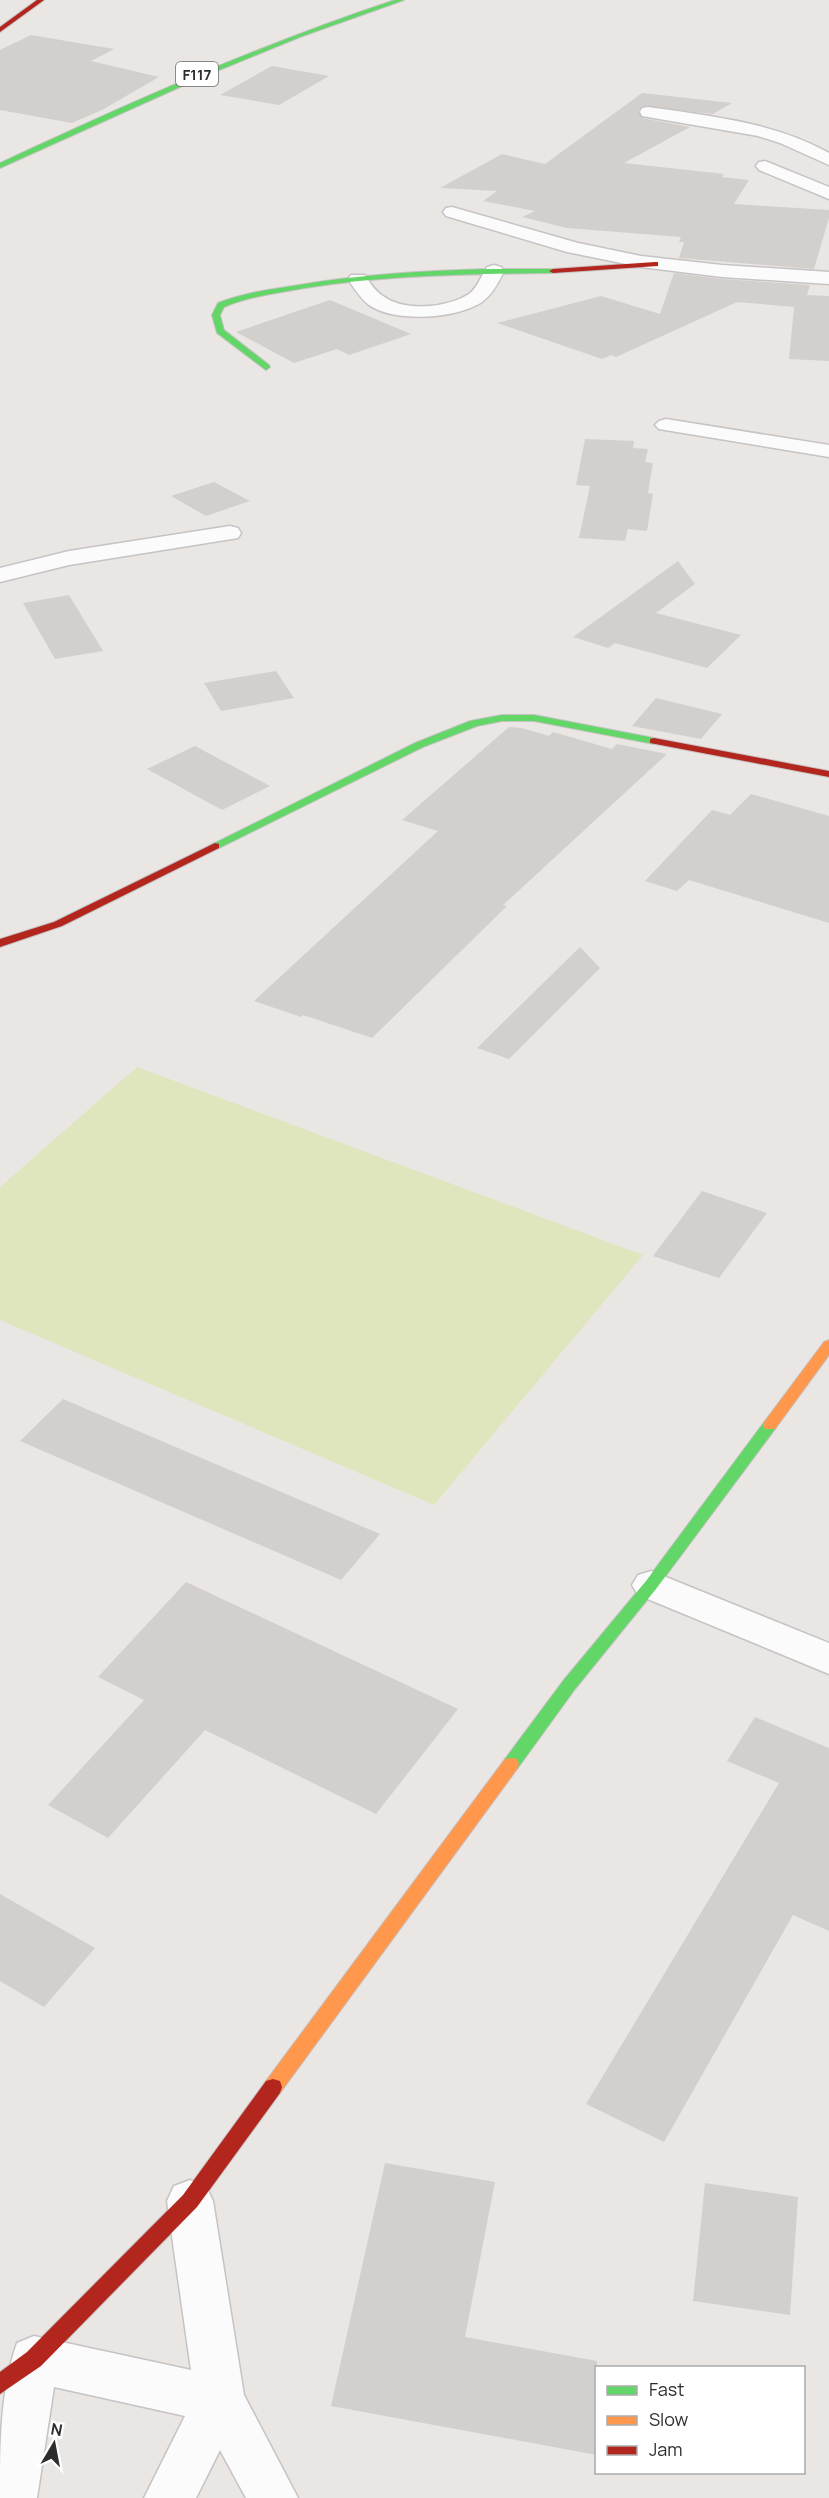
<svg xmlns="http://www.w3.org/2000/svg" width="829" height="2498" font-family="Manrope,sans-serif">
<style>
.pitch{fill:#dfe6be}
.building{fill:#d2cfcd}
.lines{fill:none;stroke-linecap:round;stroke-linejoin:round}
.street-casing{stroke:#c5c3c4;stroke-width:3}
.fast-casing{stroke:#c5c3c4;stroke-width:2}
.slow-casing{stroke:#c5c3c4;stroke-width:2}
.jam-casing{stroke:#c5c3c4;stroke-width:2}
.street{fill:#fcfbfb;fill-rule:evenodd}
.fast{fill:#63d668;fill-rule:evenodd}
.slow{fill:#ff974d;fill-rule:evenodd}
.jam{fill:#b3261e;fill-rule:evenodd}
.labels{text-anchor:middle;dominant-baseline:central;stroke-width:6;stroke-linejoin:round;paint-order:stroke}
.shield{fill:#fff;stroke:#6c6c6c;stroke-width:1.5}
.shield-label{font-size:15px;font-weight:bold;fill:#2d2d2d}
</style>
<rect width="100%" height="100%" fill="#eae6e4"/>
<path class="pitch" d="M137 1067 643 1255 434 1505 0 1320V1187Z"/>
<path class="building" d="M31 35 114 49 91 61 159 77 102 110 72 123 0 110V50Z
M272 66 329 76 279 105 220 95Z
M642 93 732 103 713 114 642 106 638 111 642 118 690 127 624 163 724 174 722 177 749 180 734 204 829 210V218L814 269 679 258 684 242H679L681 237 567 228 522 217 535 211 483 201 497 191 440 188 502 154 545 164Z
M674 273 722 279 810 285 807 295 829 296V361L789 359 794 307 737 302 616 357 611 355 602 359 497 323 601 296 660 314Z
M330 300 411 334 349 355 337 349 294 363 236 332Z
M585 439 634 441 633 448 648 449 645 462 653 463 648 493 653 494 647 531 628 529 625 541 579 538 590 486 576 485Z
M214 482 250 501 206 516 171 496Z
M678 561 695 584 656 613 741 635 707 668 615 643 608 648 573 637Z
M69 595 103 651 55 659 23 603Z
M276 671 294 698 221 711 204 683Z
M656 698 722 714 701 739 632 726Z
M509 727 522 728 549 736 553 732 612 749 617 744 667 754 503 905 507 906 372 1038 303 1015 301 1017 254 1001 438 831 402 820Z
M195 746 270 786 222 810 147 769Z
M751 794 829 816V923L689 880 677 891 645 881 712 810 730 815Z
M580 947 600 968 509 1059 477 1048Z
M702 1191 767 1213 719 1278 653 1256Z
M63 1399 380 1534 341 1580 20 1441Z
M186 1582 458 1709 376 1814 205 1730 108 1838 48 1805 144 1700 98 1677Z
M755 1717 829 1748V1931L793 1915 664 2142 586 2104 779 1783 727 1761Z
M0 1894 95 1948 44 2007 0 1981Z
M385 2163 495 2182 465 2337 597 2361V2455L331 2406Z
M705 2183 798 2197 790 2315 693 2301Z"/>
<g class="lines">
<g class="street-casing">
<path id="street" d="M648 107C710 116 773 122 829 153V165L780 143 758 136 642 116 640 112 642 108Z
M765 161 829 187V199L759 170 756 166 759 162Z
M452 207 578 243 641 256 722 265 829 272V284L722 277 641 267 567 252 446 216 443 212 446 208Z
M494 265 501 267 504 271C499 282 492 295 482 302 456 319 395 323 369 305 360 298 354 288 348 279L351 275H365C370 283 375 291 383 296 404 312 447 308 469 294 478 287 481 276 487 267Z
M666 419 829 445V457L659 429 655 425 659 421Z
M230 526 238 528 241 533 238 538 69 565 0 582V568L69 551Z
M651 1571 829 1643V1674L638 1595 632 1585 638 1575Z
M190 2180 206 2186 213 2201 244 2395 298 2498H246L220 2450 196 2498H144L185 2416 54 2387 37 2498H0C0 2446 0 2391 17 2343L34 2336 191 2370 167 2201 174 2186Z"/>
</g>
<g class="fast-casing">
<path id="fast" d="M395 0H404L300 37 200 78 0 168V163C129 103 259 45 395 0Z
M487 269H553L557 271 553 273C470 274 387 275 305 288 278 293 250 296 224 307L220 315 224 330 269 365 270 367 266 370 217 333 212 315 218 303C244 293 271 289 299 285 361 274 424 271 487 269Z
M502 715H534L654 738 659 741 654 744 534 721H502L477 726 423 747 219 848H211L209 846 415 743 470 721Z
M770 1420 775 1421 777 1425 775 1429 656 1589 575 1689 517 1769 511 1770 505 1769 503 1764 505 1759 563 1681 646 1581 765 1421Z"/>
</g>
<g class="slow-casing">
<path id="slow" d="M829 1340V1355L775 1429H765L763 1425 765 1421 824 1342Z
M511 1758 517 1759 519 1764 517 1769 280 2093 273 2095 266 2093 264 2087 266 2081 505 1759Z"/>
</g>
<g class="jam-casing">
<path id="jam" d="M37 0H44L0 32V27Z
M655 262H658V266L553 273 549 271 553 269Z
M654 738 829 771V777L650 743V739Z
M215 843 219 844V848L62 926 0 947V939L54 922Z
M273 2079 280 2081 282 2087 280 2093 197 2207 41 2366 0 2394V2372L27 2352 183 2195 266 2081Z"/>
</g>
<use href="#street" class="street"/>
<use href="#fast" class="fast"/>
<use href="#slow" class="slow"/>
<use href="#jam" class="jam"/>
</g>
<g class="labels">
<rect class="shield" x="176" y="62" width="42" height="24" rx="4.5"/>
<g class="shield-label">
<text x="197" y="74">F117</text>
</g>
</g>
<rect x="595" y="2366" width="210" height="108" fill="#ffffff" stroke="#ababab" stroke-width="1.5"/>
<rect x="607" y="2386" width="30" height="9" fill="#63d668" stroke="#ababab" stroke-width="1.5"/>
<text x="649" y="2396" font-size="18" fill="#2d2d2d">Fast</text>
<rect x="607" y="2416" width="30" height="9" fill="#ff974d" stroke="#ababab" stroke-width="1.5"/>
<text x="649" y="2426" font-size="18" fill="#2d2d2d">Slow</text>
<rect x="607" y="2446" width="30" height="9" fill="#b3261e" stroke="#ababab" stroke-width="1.5"/>
<text x="649" y="2456" font-size="18" fill="#2d2d2d">Jam</text>
<g transform="translate(54 2444) rotate(10)" stroke="#ffffff" stroke-width="4.5" paint-order="stroke">
<path d="M0-4.5L10 22L0 15L-10 22Z" fill="#2d2d2d"/>
<text y="-9" font-size="16" font-weight="bold" text-anchor="middle" fill="#2d2d2d">N</text>
</g>
</svg>
